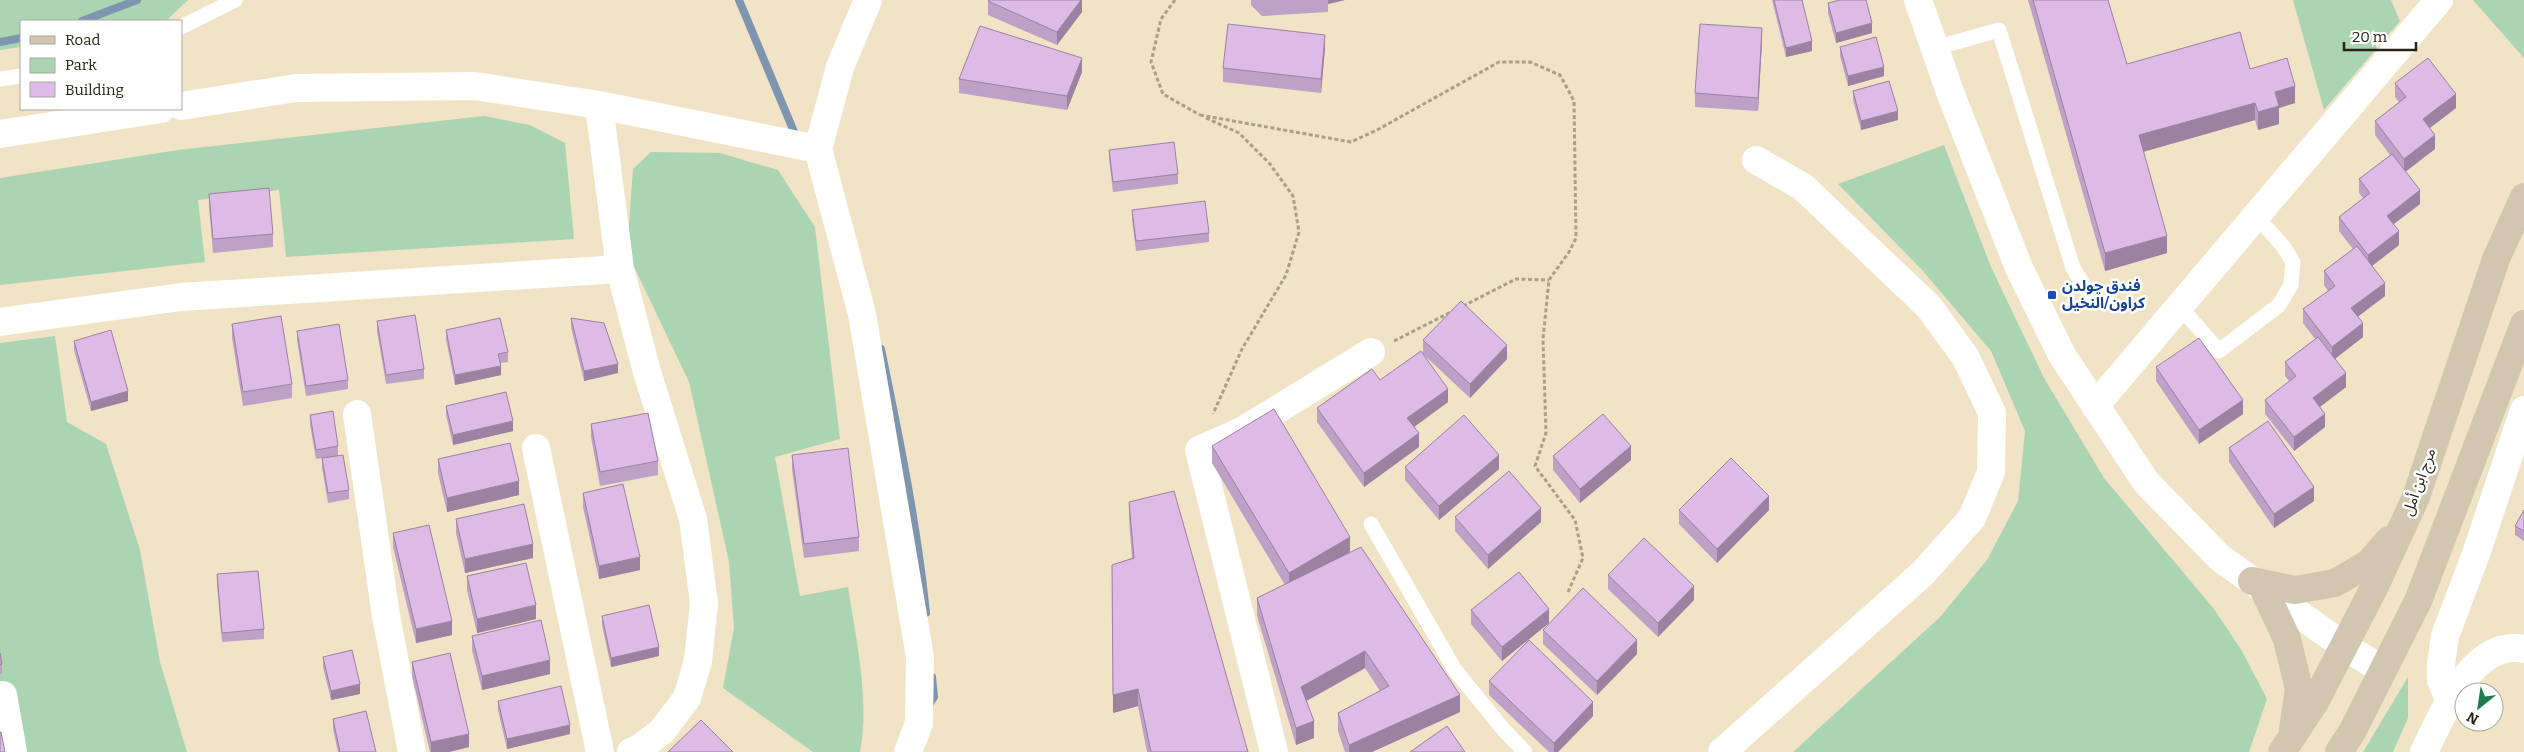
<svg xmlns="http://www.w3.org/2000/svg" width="2524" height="752" font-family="Bitter,'Noto Sans Arabic',serif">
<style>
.green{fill:#abd5b2}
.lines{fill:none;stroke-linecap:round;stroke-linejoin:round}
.stream{stroke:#7e94af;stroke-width:8}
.path{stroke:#ab9f88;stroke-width:3;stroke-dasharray:4 2.5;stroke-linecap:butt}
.lane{stroke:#fff;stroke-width:15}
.street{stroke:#fff;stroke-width:28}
.secondary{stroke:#d1c6b0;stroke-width:28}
.wall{fill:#bfa0c6}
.shaded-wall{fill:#9b82a1}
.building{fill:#debae6;stroke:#9b82a1}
.transit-dot{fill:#1a4fb4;stroke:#fff;stroke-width:2}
.labels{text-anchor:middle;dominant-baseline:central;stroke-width:5;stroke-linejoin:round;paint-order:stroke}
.transit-label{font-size:15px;font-weight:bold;fill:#164399;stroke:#fff;text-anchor:start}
.street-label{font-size:15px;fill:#282217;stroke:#fff}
</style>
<rect width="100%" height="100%" fill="#f1e3c5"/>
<path class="green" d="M0 0H188L166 21H21V47L0 50Z
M2293 0H2391L2400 21 2324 110Z
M2473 0H2524V58Z
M484 116 530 125 565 143 574 239 286 257 279 190 198 200 205 262 0 285V178L178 150Z
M1944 145 1991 267 2044 378 2104 478 2214 609 2242 651 2267 699 2249 752H1793L1940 617 1987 560 2018 501 2025 431 1991 351 1922 270 1838 184Z
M651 152 720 153 778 170 815 227 840 439 775 457 800 596 848 587C856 640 870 699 860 752H813L723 688 734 628 729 562 689 382 627 252 633 169Z
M55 336 67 422 106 444 140 550 160 662 187 752H0V343Z
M2408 677V718L2393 752H2363Z"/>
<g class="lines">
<path class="stream" d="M739 0 797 139
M82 21 137 0
M0 42 21 38
M881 349C899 436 917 524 926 613
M928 706 934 697 932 677"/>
<path class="path" d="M1175 0 1161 19 1151 62 1163 94 1200 115
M1200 115 1351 142 1377 130 1499 62H1530L1560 75 1574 101 1576 238 1569 252 1549 280 1543 339 1546 433 1535 466 1575 520 1583 558 1568 592
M1206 118 1239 133 1270 164 1293 196 1299 232 1286 275 1242 349 1213 414
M1463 306 1516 279 1549 280
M1394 341 1453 311"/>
<path class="lane" d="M181 27 235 0
M1935 48 1999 30 2073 268 2094 302 2110 303
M0 79 21 76
M2180 307 2219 351 2279 305 2291 285 2293 262 2283 246 2256 216
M1371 524 1455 670 1503 729 1525 752"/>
<path class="street" d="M868 0 840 67 818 149 862 314 920 657 919 723 908 752
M1918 0 1950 92 2019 268 2062 355 2146 482 2220 558 2344 646 2383 670
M599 105 620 269 647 372 693 519 704 603 698 661 687 698 662 731 640 748 631 752
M181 106 296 88 475 86 599 105 818 149
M0 134 161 109
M0 322 181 297 620 269
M2095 406 2439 0
M357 414 386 616 412 752
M536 448 600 752
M3 695 13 752
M2450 702 2441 680V664L2445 636 2476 554 2524 410
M1274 752 1199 450 1244 430 1371 352
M1722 752 1923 573 1972 518 1991 472 1992 413 1966 358 1929 307 1803 187 1756 160
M2424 752C2442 716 2472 638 2524 649"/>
<path class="secondary" d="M2252 581 2295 590 2335 583 2369 563 2389 540
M2264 590 2287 639 2299 689 2293 729
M2282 752 2315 702 2375 586 2416 497 2496 259 2524 197
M2339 752 2352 732 2418 601 2524 324"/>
</g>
<path class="wall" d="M1082 0V12L1057 45 988 15V1Z
M1251 0H1345L1328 4V12L1262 16 1251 5Z
M1772 0H1802L1812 51 1786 57Z
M2028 0H2108L2127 64 2250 69 2295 103 2279 108V124L2258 130 2255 120 2143 152 2167 253 2105 271Z
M1828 3 1872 33 1836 43 1828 13Z
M1762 42 1758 111 1695 107V93Z
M1840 47 1884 76 1848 86 1840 56Z
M1325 48 1321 93 1223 82V68Z
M1082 72 1067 110 959 93V79Z
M2395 83 2456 108 2430 128 2435 149 2405 171 2420 204 2394 224 2399 245 2372 266 2385 296 2358 316 2363 337 2335 359 2346 387 2320 407 2325 427 2294 451 2265 414V400L2289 381 2285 376V362L2315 339 2303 323V309L2328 291 2324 285V271L2353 249 2339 231V217L2363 198 2359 193V179L2390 155 2375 135V121L2399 102 2395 97Z
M1853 91 1898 120 1861 130 1853 100Z
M1109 150 1178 174V184L1113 192 1109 159Z
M209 194 273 234V247L213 253 209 207Z
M1132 210 1209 233V242L1136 251 1132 219Z
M571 318 618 373 584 381 571 327Z
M377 321 424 369V379L386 384 377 331Z
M232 324 292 384V398L243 406 232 338Z
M446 330 508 352V362L500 363 501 375 455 385 446 339Z
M297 331 348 380V389L306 396 297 340Z
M1423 340 1507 359 1470 398 1423 354Z
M74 341 128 401 91 411 74 350Z
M2156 367 2243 414 2199 444 2156 381Z
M1380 380 1448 402 1414 427 1419 447 1364 487 1317 422V408Z
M446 406 513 431 453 445 446 415Z
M310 415 338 446V456L349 490V499L328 503 322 468V458L316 459 310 425Z
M591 424 658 461V475L600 486 591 437Z
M1212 446 1350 552 1460 712 1372 752H1345L1338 731V713L1380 691 1365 668 1306 701 1314 738 1296 745 1257 616V598L1285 585 1212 463Z
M2229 448 2314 501 2274 528 2229 462Z
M792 455 859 537V551L804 558 792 469Z
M1553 456 1631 460 1580 503 1553 470Z
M438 459 519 495 447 512 438 473Z
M1405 467 1499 469 1439 520 1405 480Z
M583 493 640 570 599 579 583 507Z
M1129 502 1248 752H1147L1138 706 1113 713 1112 565 1132 558 1129 519Z
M1679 510H1769L1717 563 1679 524Z
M2524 510V541L2515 535V526Z
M1455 517 1541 522 1488 569 1455 531Z
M456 519 533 558 465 573 456 533Z
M393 533 452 635 416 643 393 547Z
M217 574 264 629V639L222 642 217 584Z
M1608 575 1694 600 1658 637 1608 589Z
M467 576 536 619 477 633 467 590Z
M1471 610 1549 623 1502 661 1471 624Z
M602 616 659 656 611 667 602 625Z
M1543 630 1637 654 1597 695 1543 644Z
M472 636 550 674 482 690 472 650Z
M0 653 2 664V674H0Z
M323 657 360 694 331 700 323 667Z
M412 662 469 747 449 752H430L412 676Z
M1489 681 1593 716 1558 752H1549L1489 695Z
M498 701 570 734 507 749 498 710Z
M333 719 376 752H338L333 729Z"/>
<path class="shaded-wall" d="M1081 0H1082V12L1057 45V32Z
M1328 0H1345L1328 4Z
M1872 23V33L1836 43V33Z
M1762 28V42L1758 111V98Z
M1325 35V48L1321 93V79Z
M1812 41V51L1786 57V48Z
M1082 58V72L1067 110V96Z
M1884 67V76L1848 86V76Z
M2295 86V103L2279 108V124L2258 130V112L2275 92Z
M2456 94V108L2423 133V119Z
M2255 103V120L2139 153V135Z
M1898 111V120L1861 130V121Z
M2435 135V149L2404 173V159Z
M2420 190V204L2387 229V216Z
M2399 231V245L2368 269V255Z
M2167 236V253L2105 271V253Z
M2385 283V296L2351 322V308Z
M2363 323V337L2332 361V347Z
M1507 345V359L1470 398V384Z
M618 364V373L584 381V371Z
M501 366V375L455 385V375Z
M2346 373V387L2313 412V398Z
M1448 389V402L1407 432V418Z
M128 391V401L91 411V402Z
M2243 400V414L2199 444V430Z
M2325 414V427L2294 451V437Z
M513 421V431L453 445V435Z
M1419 433V447L1364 487V473Z
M1631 446V460L1580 503V489Z
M1499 455V469L1439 520V506Z
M519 481V495L447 512V498Z
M2314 487V501L2274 528V514Z
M1769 496V510L1717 563V549Z
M1541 508V522L1488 569V555Z
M1350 537V554L1289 591V573Z
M533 544V558L465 573V559Z
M640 557V570L599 579V566Z
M1694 586V600L1658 637V623Z
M536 605V619L477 633V619Z
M1549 609V623L1502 661V647Z
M452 621V635L416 643V629Z
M1637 640V654L1597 695V681Z
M659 647V656L611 667V658Z
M1365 651V668L1301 704V687Z
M550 660V674L482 690V676Z
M360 684V694L331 700V691Z
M1138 689V706L1113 713V695Z
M1460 695V712L1372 752H1349V745Z
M1593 702V716L1558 752H1554V743Z
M1314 721V738L1296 745V728Z
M570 725V734L507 749V739Z
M469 734V747L449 752H431V742Z"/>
<path class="building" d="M989 0H1081L1057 32 988 1Z
M1774 0H1802L1812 41 1786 48Z
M1840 0H1866L1872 23 1836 33 1828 3Z
M2033 0H2108L2127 64 2240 32 2250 69 2287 58 2295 86 2275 92 2279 106 2258 112 2255 103 2139 135 2167 236 2105 253Z
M1228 24 1325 35 1321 79 1223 68Z
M1700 24 1762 28 1758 98 1695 93Z
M980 26 1082 58 1067 96 959 79Z
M1876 37 1884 67 1848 76 1840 47Z
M2428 58 2456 94 2423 119 2435 135 2404 159 2375 121 2406 97 2395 83Z
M1889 81 1898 111 1861 121 1853 91Z
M1174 142 1178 174 1113 182 1109 150Z
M2392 154 2420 190 2387 216 2399 231 2368 255 2339 217 2370 193 2359 179Z
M269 188 273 234 213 239 209 194Z
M1205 201 1209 233 1136 241 1132 210Z
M2357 246 2385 283 2351 308 2363 323 2332 347 2303 309 2335 286 2324 271Z
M1461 301 1507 345 1470 384 1423 340Z
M415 315 424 369 386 375 377 321Z
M281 316 292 384 243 392 232 324Z
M500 318 508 352 498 354 501 366 455 375 446 330Z
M571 318 604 323 618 364 584 371Z
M339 324 348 380 306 386 297 331Z
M111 330 128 391 91 402 74 341Z
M2318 337 2346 373 2313 398 2325 414 2294 437 2265 400 2296 376 2285 362Z
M2199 338 2243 400 2199 430 2156 367Z
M1421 351 1448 389 1407 418 1419 433 1364 473 1317 408 1372 369 1380 380Z
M506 392 513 421 453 435 446 406Z
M1274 409 1350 537 1289 573 1212 446Z
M333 411 338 446 316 450 310 415Z
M648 413 658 461 600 472 591 424Z
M1603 414 1631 446 1580 489 1553 456Z
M1464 415 1499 455 1439 506 1405 467Z
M2268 421 2314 487 2274 514 2229 448Z
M510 443 519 481 447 498 438 459Z
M848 448 859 537 804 544 792 455Z
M343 455 349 490 328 493 322 458Z
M1731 458 1769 496 1717 549 1679 510Z
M1509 471 1541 508 1488 555 1455 517Z
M623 484 640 557 599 566 583 493Z
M1174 491 1248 752H1151L1138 689 1113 695 1112 565 1134 558 1129 502Z
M524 504 533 544 465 559 456 519Z
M2524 510V531L2515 526Z
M429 525 452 621 416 629 393 533Z
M1644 538 1694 586 1658 623 1608 575Z
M1361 547 1460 695 1349 745 1338 713 1389 686 1365 651 1301 687 1314 721 1296 728 1257 598Z
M526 563 536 605 477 619 467 576Z
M258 571 264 629 222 633 217 574Z
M1519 572 1549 609 1502 647 1471 610Z
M1583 588 1637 640 1597 681 1543 630Z
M649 605 659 647 611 658 602 616Z
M541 620 550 660 482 676 472 636Z
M1529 640 1593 702 1554 743 1489 681Z
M352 650 360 684 331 691 323 657Z
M0 653 2 664 0 665Z
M450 653 469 734 431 742 412 662Z
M561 686 570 725 507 739 498 701Z
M366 711 376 752H340L333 719Z
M701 720 733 752H668Z
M1447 726 1465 752H1410Z
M0 732H1L5 752H0Z"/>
<rect class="transit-dot" x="2047" y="290" width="10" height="10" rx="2.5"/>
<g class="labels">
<g class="transit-label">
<text x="2062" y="286">فندق چولدن<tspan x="2062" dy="17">كراون/النخيل</tspan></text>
</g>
<g class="street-label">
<text transform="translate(2419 482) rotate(-70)">مرج ابن أمل</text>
</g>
</g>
<rect x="20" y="20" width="162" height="90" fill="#ffffff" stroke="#a9a7a2"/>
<rect x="30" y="36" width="25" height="8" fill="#d1c6b0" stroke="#a9a7a2"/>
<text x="65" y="45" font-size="15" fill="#282217">Road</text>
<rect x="30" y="58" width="25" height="15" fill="#abd5b2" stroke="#a9a7a2"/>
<text x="65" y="70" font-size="15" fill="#282217">Park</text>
<rect x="30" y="82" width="25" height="15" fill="#debae6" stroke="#a9a7a2"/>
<text x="65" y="95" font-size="15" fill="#282217">Building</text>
<g transform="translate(2479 707) rotate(210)"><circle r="24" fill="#ffffff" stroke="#a9a7a2"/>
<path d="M0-4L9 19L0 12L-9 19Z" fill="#207a4f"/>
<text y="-8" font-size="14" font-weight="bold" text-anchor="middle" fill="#282217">N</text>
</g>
<path d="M2344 42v8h72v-8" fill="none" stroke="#282217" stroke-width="2.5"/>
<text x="2352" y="42" font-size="15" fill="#282217" stroke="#ffffff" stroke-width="4" paint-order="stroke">20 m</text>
</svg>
